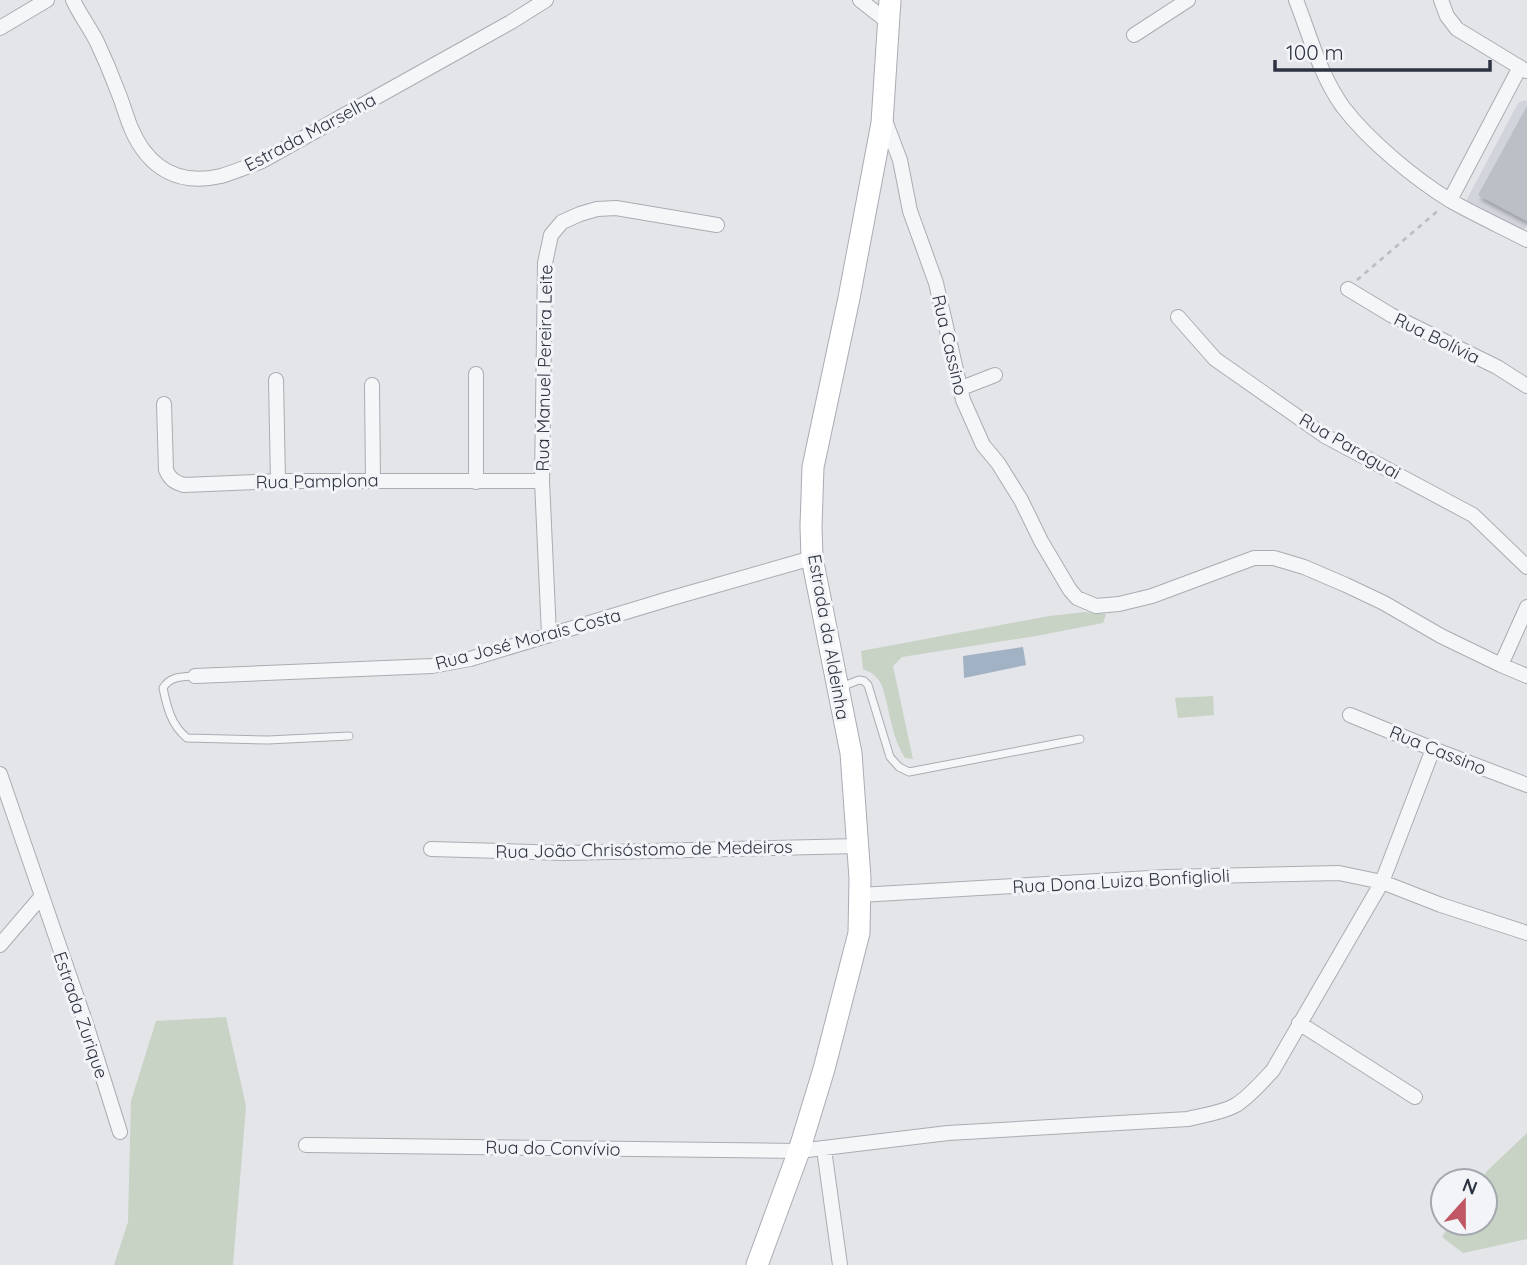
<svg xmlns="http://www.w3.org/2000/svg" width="1527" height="1265" font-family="Quicksand,sans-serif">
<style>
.built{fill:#d1d4db}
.green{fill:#c8d2c5}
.water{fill:#a2b2c5}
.building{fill:#bbbfc6;filter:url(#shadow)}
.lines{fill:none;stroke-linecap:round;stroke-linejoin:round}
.lane-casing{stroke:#a9acb3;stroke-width:9}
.street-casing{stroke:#a9acb3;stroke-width:16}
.secondary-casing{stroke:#a9acb3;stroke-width:23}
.path{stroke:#b9bcc1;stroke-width:2.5;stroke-dasharray:5 5;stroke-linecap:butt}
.lane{stroke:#f5f6f8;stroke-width:7}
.street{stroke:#f5f6f8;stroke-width:14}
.secondary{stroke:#fff;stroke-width:21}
.labels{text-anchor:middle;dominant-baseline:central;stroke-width:6;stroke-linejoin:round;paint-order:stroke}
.street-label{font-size:18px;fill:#2d3340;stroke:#f2f4f7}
</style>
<defs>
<filter id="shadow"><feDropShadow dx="3" dy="5" stdDeviation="2" flood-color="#0004"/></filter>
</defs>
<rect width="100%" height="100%" fill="#e3e5e9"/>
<path class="built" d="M1524 100 1527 102V225L1524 230 1468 201 1467 199 1518 103Z"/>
<path class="green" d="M1085 612 1106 614 1103 623 1036 636 902 657 893 666 913 759 905 758C895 743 891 722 887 704 885 697 884 689 880 682 876 675 870 672 863 669L861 651 1049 616Z
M1213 696 1214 715 1178 718 1175 698Z
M226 1017 246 1106 233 1265H114L128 1222 131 1101 156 1021Z
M1527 1133V1239L1463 1253 1442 1237 1451 1223H1485V1181H1480L1487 1171Z"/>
<path class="water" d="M1023 647 1026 665 964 678 963 656Z"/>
<path class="building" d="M1527 106V221L1478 195Z"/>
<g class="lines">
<g class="lane-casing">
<path id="lane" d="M195 676C182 677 170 676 163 688 167 707 171 725 187 738L268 740 349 736
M841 687 859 680 864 681 868 685 890 757 899 767 909 772 1080 739"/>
</g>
<g class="street-casing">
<path id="street" d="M73 0C80 15 90 28 97 42 105 59 112 76 118 92 123 104 126 116 131 128 148 168 178 186 221 176 235 172 249 166 262 161L511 22 546 0
M860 0 888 22
M1296 0C1310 36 1320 75 1343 107 1369 141 1415 179 1451 201 1476 215 1502 227 1527 240
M1441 0 1447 16 1457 29 1526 71
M0 28 47 0
M1134 35 1188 0
M884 118 900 160 910 211 936 283 963 400 983 445 998 463 1021 500 1041 541 1070 590 1077 598 1096 606 1119 604 1152 596 1254 558H1274L1304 567 1346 585 1384 603 1441 636 1501 665 1527 676
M1450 200 1520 67
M1348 289 1391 315 1497 367 1527 386
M1178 317 1215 359 1325 436 1473 515 1527 567
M276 380 278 481
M372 385 373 480
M959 389 995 375
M164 404 166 470C170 479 174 482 184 485L278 481H542
M476 482V374
M549 635 542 481 545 263 551 235 562 222 580 214 597 209 616 208 717 225
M1501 665 1527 607
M195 676 432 666 470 659 672 598 812 558
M1350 715 1433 749 1527 785
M0 774 87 1027 120 1132
M431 849 565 853 858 846
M860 895 1167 877 1339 873 1382 882 1441 905 1527 933
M0 945 41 897
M1299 1023 1415 1097
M306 1145 799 1151 948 1133 1188 1119C1203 1115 1222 1113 1236 1105 1250 1096 1262 1082 1273 1070L1382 882 1433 749
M824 1149 840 1265"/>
</g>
<g class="secondary-casing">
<path id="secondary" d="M757 1265 799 1151 824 1069 859 933 860 878 851 753 812 558 811 526 813 467 849 298 882 123 890 0"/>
</g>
<path class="path" d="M1357 280 1440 209"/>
<use href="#lane" class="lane"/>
<use href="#street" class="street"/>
<use href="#secondary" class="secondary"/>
</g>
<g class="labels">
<g class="street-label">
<text transform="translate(310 132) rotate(-28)">Estrada Marselha</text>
<text transform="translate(1437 338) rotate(26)">Rua Bolívia</text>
<text transform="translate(950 345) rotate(77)">Rua Cassino</text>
<text transform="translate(544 368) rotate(-89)">Rua Manuel Pereira Leite</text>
<text transform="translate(1350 446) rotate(30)">Rua Paraguai</text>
<text transform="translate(317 481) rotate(-1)">Rua Pamplona</text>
<text transform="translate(829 637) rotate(80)">Estrada da Aldeinha</text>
<text transform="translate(528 639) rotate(-15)">Rua José Morais Costa</text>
<text transform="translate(1438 750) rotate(22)">Rua Cassino</text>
<text transform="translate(644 849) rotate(-1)">Rua João Chrisóstomo de Medeiros</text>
<text transform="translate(1121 881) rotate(-3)">Rua Dona Luiza Bonfiglioli</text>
<text transform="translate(81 1015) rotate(71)">Estrada Zurique</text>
<text transform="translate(553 1148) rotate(1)">Rua do Convívio</text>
</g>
</g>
<g transform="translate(1464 1202) rotate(21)"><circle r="33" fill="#f2f4f7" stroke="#a3a7ae" stroke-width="2"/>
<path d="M0-5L12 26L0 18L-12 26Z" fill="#c05764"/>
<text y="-10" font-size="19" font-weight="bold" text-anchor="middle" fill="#2d3340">N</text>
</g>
<path d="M1275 60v10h215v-10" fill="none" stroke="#2d3340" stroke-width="3.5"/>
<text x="1286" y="60" font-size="21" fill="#2d3340" stroke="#f2f4f7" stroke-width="5" paint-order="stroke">100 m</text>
</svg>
